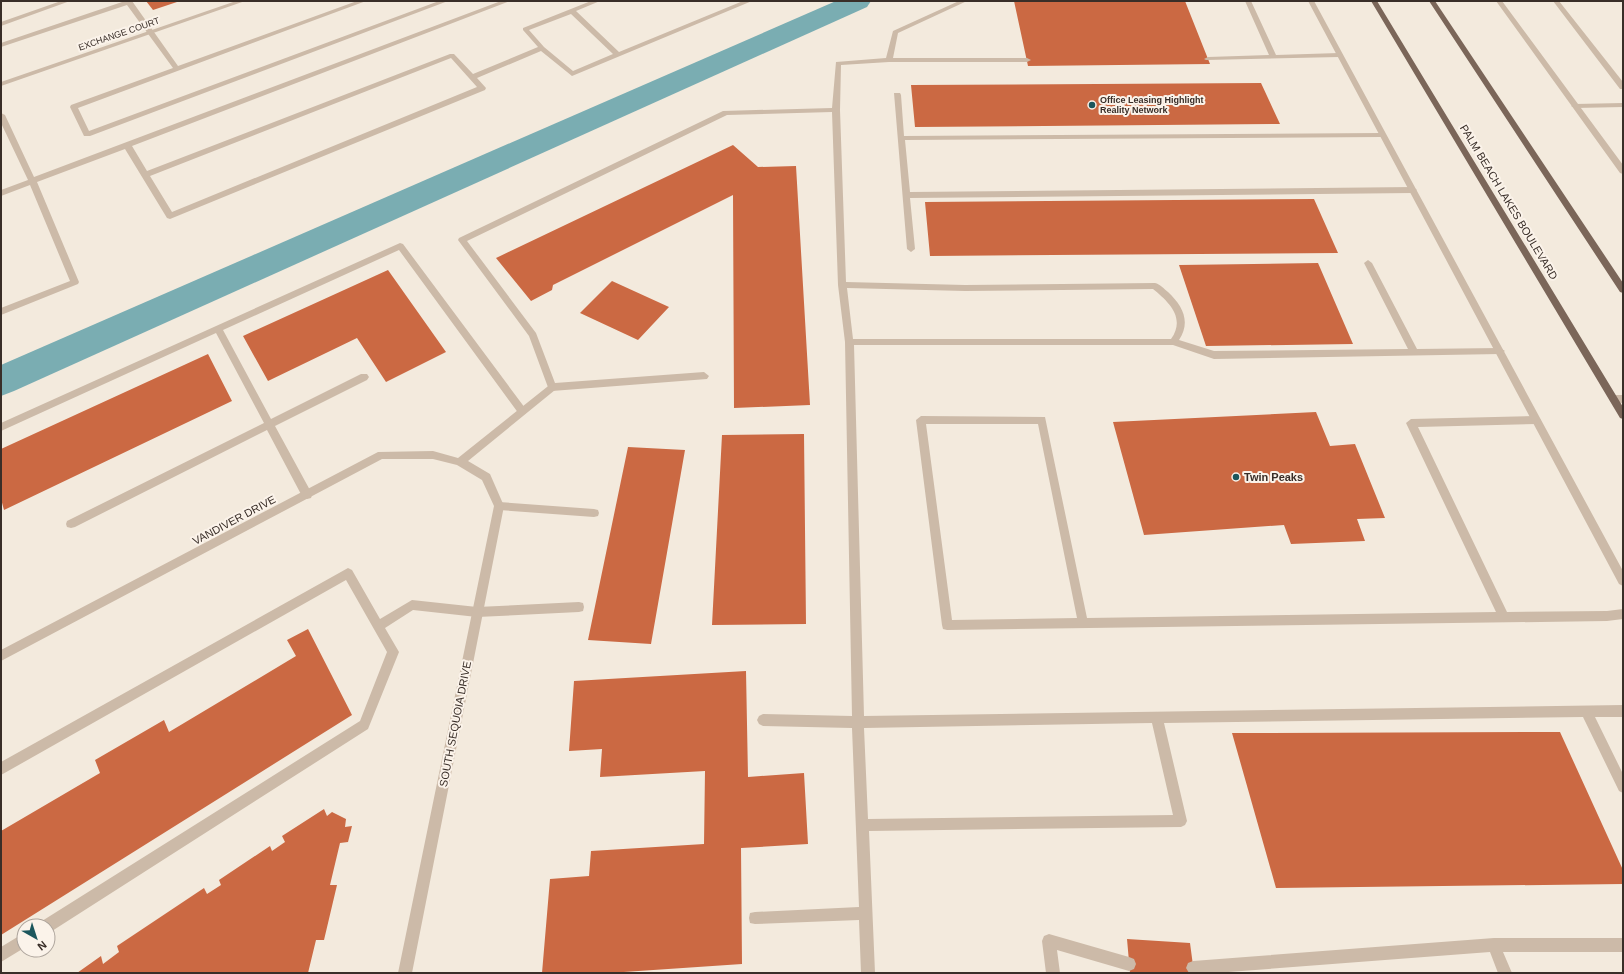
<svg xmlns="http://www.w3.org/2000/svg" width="1624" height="974" font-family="Arial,sans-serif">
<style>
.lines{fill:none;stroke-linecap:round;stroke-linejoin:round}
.canal{fill:#7aadb2;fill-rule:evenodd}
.building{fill:#cb6943}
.service{fill:#ccbaa8;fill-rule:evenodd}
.minor{fill:#ccbaa8;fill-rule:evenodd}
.primary{fill:#7b6659;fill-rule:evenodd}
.poi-dot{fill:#1c565c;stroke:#fbf3ea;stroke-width:1.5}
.labels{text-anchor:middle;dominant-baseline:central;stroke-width:4;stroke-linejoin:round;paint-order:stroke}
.far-street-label{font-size:9px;fill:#392e28;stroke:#fbf3ea}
.far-poi-label{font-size:9px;font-weight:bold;fill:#392e28;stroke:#fbf3ea;text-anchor:start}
.street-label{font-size:11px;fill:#392e28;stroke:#fbf3ea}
.poi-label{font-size:11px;font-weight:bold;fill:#392e28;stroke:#fbf3ea;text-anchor:start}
</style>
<rect width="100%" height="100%" fill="#f3eadd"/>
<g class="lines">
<path class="canal" d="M836 1H871L867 7 14 391 1 396V365Z"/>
</g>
<path class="building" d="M146 1H180L153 10Z
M1014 1H1185L1210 64 1028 66Z
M1261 83 1280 124 915 127 911 85Z
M733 145 758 167 796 166 810 405 734 408 733 195 553 285 552 290 531 301 496 258Z
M1314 199 1338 253 930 256 925 202Z
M1318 263 1353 344 1206 346 1179 265Z
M388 270 446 352 386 382 357 338 268 381 243 336Z
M612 281 669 307 638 340 580 313Z
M208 354 232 401 4 510 1 499V449Z
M1316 412 1330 446 1355 444 1385 518 1357 519 1365 541 1291 544 1284 525 1144 535 1113 422Z
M804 434 806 624 712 625 722 435Z
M628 447 685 450 651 644 588 640Z
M308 629 352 715 1 935V831L100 773 95 760 164 720 169 732 296 656 287 640Z
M746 671 748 777 804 773 808 844 741 848 742 964 609 973H542L550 879 589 876 591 851 704 844 705 771 600 777 602 749 569 751 574 681Z
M1560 732 1623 870V884L1276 888 1232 733Z
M324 809 327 816 332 812 346 819 345 827 352 826 348 842 340 843 330 885H337L324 940H316L308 973H77L101 956 103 964 119 952 117 946 204 888 207 894 221 885 219 880 270 846 272 851 285 842 282 836Z
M1127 939 1190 943 1194 973H1130Z"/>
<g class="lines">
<path class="service" d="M61 1H70L1 26V22Z
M125 1H132L178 66 357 1H366L78 108 89 131 439 1H448L90 136H84L70 107 71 105 173 68 127 5 1 47V43Z
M501 1H510L132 146 147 171 450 54H454L473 74 538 47 523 30V28L591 1H600L576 11 619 52 743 1H752L572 76 541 51 477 78 486 88 485 90 170 219 167 218 125 149 37 182 79 282 78 284 1 315V308L70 281 30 185 1 196V190L28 180 1 123V113L5 115 34 177ZM571 14 613 54 573 71 544 47 529 30ZM451 58 477 87 172 212 150 176Z
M959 1H967L898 33 893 58H1027L1031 60 1027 62H889L841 65 840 110 846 282 965 285 1155 283C1160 284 1164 289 1168 292 1183 306 1191 322 1179 340L1214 351 1408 349 1364 263 1368 260 1372 263 1417 349 1500 348 1505 351 1500 354 1214 359 1173 345H854L864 716 1623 705V717H1595L1623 774V793L1619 791 1583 717 1164 723 1187 821 1185 825 1181 827 869 831 875 973H861L859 920 755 924 750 923 749 918 750 913 755 912 859 907 852 728 763 726 759 724 757 720 759 716 763 714 852 716 845 342 838 285 832 112 727 115 467 241 536 333 555 383 704 372 709 376 707 379 552 391 549 390 529 336 458 240 459 238 723 111 832 108 836 62 886 58 893 31ZM847 288 965 291 1153 289C1169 302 1186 318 1171 339H853ZM1152 723 1173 815 868 819 864 728Z
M1245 1H1251L1276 55 1339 53 1343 55 1339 57 1206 60 1204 59 1208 57 1269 55Z
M1553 1H1559L1623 82V89H1620Z
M894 93H900L901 95 904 136 1381 133 1385 135 1381 137 905 140 910 192 1413 187 1417 190 1413 193 910 198 915 249 911 252 907 249Z
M1623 103V107L1575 108 1571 106 1575 104Z
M400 243 403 244 525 408 527 411 525 414H519L399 250 223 330 271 419 361 374H367L369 377 367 380 275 426 311 492 312 495 311 498 307 499 303 498 267 430 75 527 71 528 67 527 66 524 67 521 264 423 216 333 1 431V423Z
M921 416 1045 417 1087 618 1496 612 1406 423 1411 419 1536 416 1541 420 1536 424 1418 427 1507 612 1607 611 1623 609V619L1607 621 947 630 943 629 942 625 916 420ZM926 424H1038L1077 618 952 620Z
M499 502 594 509 598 510 599 513 598 516 594 517 499 510 495 509 494 506 495 503Z
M348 568 352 570 380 619 412 600 477 607 579 602 583 603 584 607 583 611 579 612 477 617 413 610 385 628 399 652 368 729 52 931 48 932V926H40L42 921 360 721 387 652 346 580 1 775V762Z
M24 933V948L1 962V947Z
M1049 934 1129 957 1134 959 1136 964 1134 969 1129 971 1057 950 1060 973H1046L1042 941 1044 936Z
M1494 938H1623V952H1503L1512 973H1498L1490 952 1215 973H1189L1186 968 1188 963 1193 961Z"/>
<path class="minor" d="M236 1H245L1 86V82Z
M1308 1H1314L1623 571V586L1619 584Z
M1496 1H1502L1623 165V174L1620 173Z
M552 383 557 387 555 390 468 461 490 474 504 506 412 973H398L494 506 482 480 457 465 433 459H382L1 661V650L378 452 433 451 458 458Z
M1614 395H1623V403L1611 402 1609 399Z"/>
<path class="primary" d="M1371 1H1377L1623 407V419L1620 418Z
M1429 1H1435L1623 283V293L1620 292Z"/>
</g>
<g class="poi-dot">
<circle cx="1092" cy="105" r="4"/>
<circle cx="1236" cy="477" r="4"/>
</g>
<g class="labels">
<g class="far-street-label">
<text transform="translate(119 34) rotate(-19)">EXCHANGE COURT</text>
</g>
<g class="far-poi-label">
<text x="1100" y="100">Office Leasing Highlight<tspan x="1100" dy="10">Reality Network</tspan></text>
</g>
<g class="street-label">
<text transform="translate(1509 202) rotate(59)">PALM BEACH LAKES BOULEVARD</text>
<text transform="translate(234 520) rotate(-28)">VANDIVER DRIVE</text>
<text transform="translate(455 724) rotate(-79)">SOUTH SEQUOIA DRIVE</text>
</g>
<g class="poi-label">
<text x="1244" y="477">Twin Peaks</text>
</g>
</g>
<rect width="1624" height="974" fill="none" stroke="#392e28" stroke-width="4"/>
<g transform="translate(36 938) rotate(141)"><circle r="19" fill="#fbf3ea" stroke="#ada49c"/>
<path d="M0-3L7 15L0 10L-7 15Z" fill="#1c565c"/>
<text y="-6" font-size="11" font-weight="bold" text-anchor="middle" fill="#392e28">N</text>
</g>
</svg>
